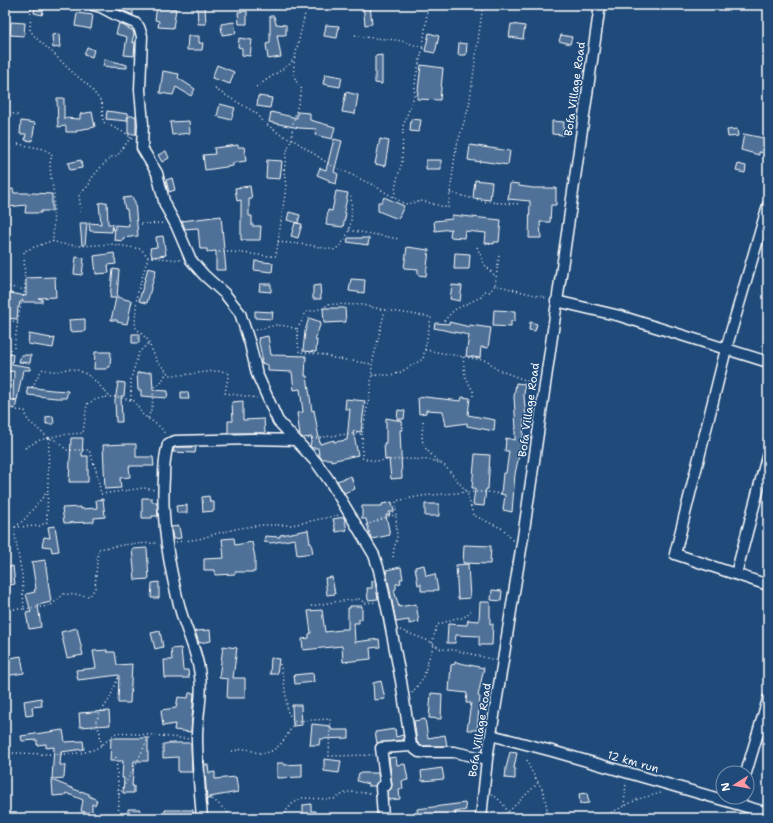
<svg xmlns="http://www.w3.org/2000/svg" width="773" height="823" font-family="'Shantell Sans',sans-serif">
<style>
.building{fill:#507197;stroke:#fff}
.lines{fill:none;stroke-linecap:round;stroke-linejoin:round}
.street-casing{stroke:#fff;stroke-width:13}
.path{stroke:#fff;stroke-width:1.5;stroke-dasharray:1 3;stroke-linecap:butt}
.street{stroke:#1f4a7a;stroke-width:10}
.labels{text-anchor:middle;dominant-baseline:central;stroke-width:3;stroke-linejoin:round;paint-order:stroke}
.street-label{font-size:11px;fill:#fff;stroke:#1f4a7a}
</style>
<rect width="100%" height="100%" fill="#1f4a7a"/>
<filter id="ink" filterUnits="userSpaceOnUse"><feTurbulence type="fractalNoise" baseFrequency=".025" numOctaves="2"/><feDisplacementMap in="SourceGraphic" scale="8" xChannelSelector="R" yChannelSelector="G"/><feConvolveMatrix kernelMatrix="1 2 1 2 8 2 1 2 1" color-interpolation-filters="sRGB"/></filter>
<g filter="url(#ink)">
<path class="building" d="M117 5H133V15L117 8Z
M197 5H205L206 24H198Z
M363 5H370L372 24 365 25Z
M35 6 44 8 42 15 34 13Z
M157 6 176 9 173 28 158 27 159 21 155 20Z
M247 11V24H239L238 12Z
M77 13 93 15 91 29 75 26Z
M270 16H274L276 24 286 25V35H277L281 57 268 59 266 44 270 43Z
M11 22 25 23 24 36 10 35Z
M234 22 236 33 222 35 221 24Z
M119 23 133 31 134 34 132 42 135 43 134 56 124 55 127 37 116 34Z
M511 24 525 26 523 39 509 37Z
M326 25 339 26 337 38 324 36Z
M429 33 439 36 435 53 425 51Z
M59 34 60 47 53 48 52 35Z
M561 35 572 37 570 44 559 41Z
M188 36H199V43H203L202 50H187Z
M239 38 252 40 250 56 242 55V48L238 47Z
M459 43 467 44 466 55H458Z
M87 47 94 50 92 57 84 54Z
M382 55V84L375 83V56Z
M105 59 127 65V68L110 67 103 66Z
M217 65 234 72 230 84 212 78Z
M421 65 443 68 440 100 417 99Z
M163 71 179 74 178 78 195 89 191 96 176 87 173 95 160 93Z
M325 74 342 77 340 87 323 84Z
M346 92 358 95 355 114 342 112Z
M258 96 272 98 270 108 257 106Z
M57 98H64V118L80 119V114L92 112 95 127 77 130V132H66V126L58 127Z
M220 104 235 108 231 120 217 116Z
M107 111 128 114 127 121 106 119Z
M271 112 297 118V112L310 113V120L335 127 332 139 315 135 317 129 299 128 269 122Z
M128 116H136V134H128Z
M411 119 421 120 419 132 410 131Z
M21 121 35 123 32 141 25 140 26 134H20Z
M189 121 190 133 172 135 170 122Z
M552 121 564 122 563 135 552 134Z
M737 129 738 136 728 137 727 130Z
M744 134 768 139 765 153 759 152V155L741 150Z
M334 139 342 141 334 172 338 174 336 184 329 182V180L317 175 320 168 326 170Z
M380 139 389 141 385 166 375 164Z
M238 145V147H244L246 161 233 163V166L205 170 203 155 215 154 214 148Z
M470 145 510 151 508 165 480 161V162L468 160Z
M166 151 169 158 162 162 158 155Z
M81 160 82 168 70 170 68 163Z
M267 160 282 161 280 179 266 178Z
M426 160H441V169H426Z
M738 164 746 166 745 173 736 171Z
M172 178 175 190 169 192 166 180Z
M475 180 492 182 490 200 473 198Z
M510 183 519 184V186L533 188H556V205H551L550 222H540L541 238H529L530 201 508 199Z
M250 186 252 199H249V216H252V226H261L260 240H241V200L237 201 235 188Z
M13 189 14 193H32L52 194V211H41V213H25L26 205 8 207 6 190Z
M336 191 348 193 344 212 346 213 343 227 326 225 328 210 332 211Z
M132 197 135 202 138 236 123 238V241L114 240 115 225 129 226 127 209H125L123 198Z
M384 197 404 206 398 219 378 211V202H382Z
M107 202 108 224H113L112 232 90 231 89 223 101 224 99 203Z
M289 212 300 215 298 223 287 220Z
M452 215 501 220 499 242H494V244L485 243 486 233 465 231 464 238 450 237 451 229 435 231 434 221 452 219Z
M221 216 226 270H216V251L207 252V249H200L198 228 185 229 182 221Z
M80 223H87L85 245H82Z
M295 223 302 224 298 238 291 236Z
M163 236 166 255 152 257 150 248 157 247 156 237Z
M348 238H369L368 245 347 242Z
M407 247 429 250 426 276 418 275V269L404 268Z
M114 253 116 264 108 265 109 273 96 274 94 256Z
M455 253 470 254 469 269H454Z
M76 257 84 258 82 275 74 274Z
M255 261 273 263 272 272 254 270Z
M148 268 156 270 147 303 139 301Z
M113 269 119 270 117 297 132 301 127 324 117 322V320H111L116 298H110Z
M55 277 56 297 38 298 42 299V302H20L19 307H18L17 319 5 318V292L26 296V278Z
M351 279 365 280 364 293 349 291Z
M260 284H271V292L259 291Z
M320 285 321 299H313V286Z
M452 285 462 286 460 301 450 299Z
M323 308H345L346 322 324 323Z
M494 310 515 311V321H511V327L493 326Z
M255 311 273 312 272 319 255 318Z
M309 318 321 322 315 340H317L316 352 303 351 305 331Z
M85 319V331L70 332 69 320Z
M449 322 470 327V325L491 328 488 348 481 347 480 358 466 356 469 335 434 328 435 323 449 324Z
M530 322 537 324 535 331 529 330Z
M29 334 51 338 50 339 55 338 53 348 28 344Z
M132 334H139V343H132Z
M268 336 271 355 306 356 305 376H307L312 411 314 410 320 444 334 440V442L347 440 350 409H345L346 399 365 401 361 432 353 431 358 455 331 461V459H322L319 455 318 448H312L310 446 312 437 303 438 300 436 297 413 303 412 300 389 294 390 292 372 268 371V365L261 363 262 357 258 338Z
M95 352H111L110 367H107V369H94Z
M5 354H13L12 364 30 367V370H23L17 400 13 399 14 371 5 372Z
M21 355H31L30 363 19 362Z
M152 372 153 390 168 391 167 398 141 396V390H138L137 373Z
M118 382 125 383V386L124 396H121L122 422H116L115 401Z
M516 383 525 384 524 396 526 419H524L523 437 515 474 512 512 503 510 505 495 501 494 503 473H506L509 451H505L506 438 515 440V429H516L514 397Z
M27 387 52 390 68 391 66 398H56L28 395Z
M181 392H188L189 399H181Z
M425 397 461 401 462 397 470 398 468 415 495 420 494 431 467 426V423L446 426 443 411 426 410V413L419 414 418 398Z
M7 399 17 401 15 409 6 407Z
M243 401V420L264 419 265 433H228V421H233L232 402Z
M398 410 405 411 404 419H397Z
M53 416 54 424H46V417Z
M386 418 402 421 403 430H400L402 478 391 479 389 459 385 460 384 443H386Z
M71 438H83L82 456H88V482H69Z
M127 444H136V457H153L154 466H129L130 477 120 478 121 488 105 489 103 445Z
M176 447H196L195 453 173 452 174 449Z
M475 454 490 455 488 489H486L484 506 473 505 475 488H472Z
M351 476 355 489 344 493 337 481Z
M209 496 210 502H214V511L203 512 202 497Z
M142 498H152V502H157L158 516H152V518H142Z
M103 499 105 517 94 518V522L64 523 62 508 81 507V509L97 508 96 500Z
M392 502 394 512H389L390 515H386L390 535 372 539 370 535 366 519H362V506H382V504Z
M425 504H439V516H425Z
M187 505V513H177L176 506Z
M344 517 347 530 336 532 333 519Z
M55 526 59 551 52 552 51 547 42 546 44 537 50 538 48 527Z
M179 526 181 538 173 539 171 527Z
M308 530 310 543H311L313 553 297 555 295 539 271 543 264 542 265 536 280 537V535Z
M234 538 235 545 252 542 255 557V572H235V574L215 575V570H204V559L224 558 222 539Z
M464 545 491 546 490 564 463 563Z
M147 548 149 579 135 580 132 549Z
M45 560 51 602 38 605 41 627 29 629 26 613 31 612 26 594 35 592 34 590 36 589 32 562Z
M468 564 470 598 458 599 456 565Z
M424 565 426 576 435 574 438 590H434V591H421V584L418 585 415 567Z
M13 566 15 584 5 586V568Z
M401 567 403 579H400L401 583 396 584V589L394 590 399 607 416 604 419 622 409 624V620L396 622 386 570Z
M332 577 335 594 327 595 325 578Z
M372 581H375L378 599 368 600 367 588H372Z
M159 582V598H151L152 583Z
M492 590 502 591 501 601 491 600Z
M480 602H490V624H493L492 645H479V636L456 635 455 643H447L448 624 467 625 468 620 479 621Z
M350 606H362V619H359V623H354L355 642 379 639 380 647 370 648 371 659 343 662 342 646 303 650 302 639 309 638V634L311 633 308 611 322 610 325 632 341 630V629H348V608H350Z
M77 628 83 655 67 658 61 632Z
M210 630 211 641 199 643 195 631Z
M160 631 163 647 155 649 151 633Z
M223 646 237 648 233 678H245V698H227L228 679 219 678Z
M181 648 183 670H188L189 678H165L164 660H172L171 649Z
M107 650V652H115L117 665 132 664 130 703H118L119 675 78 680 76 670 96 668 93 651Z
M21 656 24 673 5 676V659Z
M271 658 279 659 277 674H270Z
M455 662 484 668 478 696 480 697 477 730H467L471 703H466L467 693 449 691 451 665 455 664Z
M313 673 314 682 295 684 294 675Z
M381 681 385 699 374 700 373 683Z
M189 693H194L191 732 174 730 175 724 163 726 161 710 176 708 178 697 188 698Z
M431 693 442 694 441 719 429 718Z
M41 698 42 706 32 707 33 715 26 716 24 701Z
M292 705H301L302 725 293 726Z
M109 711 110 725 80 727 79 713Z
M425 719 428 738 445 735 447 746H421L417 742 414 721Z
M312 724 331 726V730H349V738L320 739 319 745H310Z
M395 729 396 737 403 735 404 740 377 743 375 732Z
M63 730 65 742 83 741 84 749 61 752 60 765H65L64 778 52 779 54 747 46 748V744L37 745V740L22 741 21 736Z
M111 738H148V761H134L132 786H134V793H123L124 778H122L123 761H110Z
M173 743H191L192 772H178V757L163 758V744Z
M510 752 517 753 514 768H515V779L505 778 506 768Z
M396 757 397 765 405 764 408 780 402 781 403 789 399 790 400 799 388 800V791L391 789 392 784 389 758Z
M324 759 341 761 339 773 324 771Z
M204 760 205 765H208L209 773 215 772V779L236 777 238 792 210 797V799H207Z
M277 763H284V765L302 764V777L277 778Z
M442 768 444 779 422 781 421 771Z
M359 773H378L379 781 375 786H368V784L357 781Z
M52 780 81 792V791L89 794V796L97 800 95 805 92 804V814L81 811 83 800 66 793 65 795 53 796Z
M587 793 589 803 580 804 579 794Z
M465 803 466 810 455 812 456 816 437 818 436 814 418 817 417 809Z
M311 804V811H315L316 818H303V805Z
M128 809H140V818H128Z
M165 810H193L194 818 165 817Z"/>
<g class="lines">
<g class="street-casing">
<path id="street" d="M93 5 101 7 116 15 135 23 139 27 142 36 140 90 143 124 142 148 157 173 165 205 176 225 191 260 204 275 225 294 240 313 250 344 257 374 278 421 316 462 331 483 374 555 379 570 389 618 401 681 411 746
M768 205 726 349 675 554 768 585
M556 301 620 316 768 362
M736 574 768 453
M491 735 552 751 768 813
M746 773 768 699
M202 818C200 791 197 764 197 736 197 716 203 696 200 676 198 653 187 633 181 612 169 568 161 522 164 477 164 466 165 455 168 444L175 441 252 439 296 440
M383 818 381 787 386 785 381 748 411 746 419 752H454L487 759
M481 818 487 759 523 537 600 5"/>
</g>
<path class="path" d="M31 5 30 30 36 38 53 53 71 71 90 87 102 103 103 122 127 134 133 140
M355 35C370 39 386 38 402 41 409 43 416 46 423 47
M256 87 290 64 295 57 307 5
M215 89 256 113 261 120 281 135 292 139 329 164 373 185 405 204 423 201 448 208 456 148 469 106 483 5
M5 112 18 115
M18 144 44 149 52 154 50 164 51 178 54 194 53 242
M450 193 487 202 520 204
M394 197 397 179 402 162 403 126 414 96 416 76 423 47 428 5
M80 212 81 210 79 195 89 185 91 179 101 167 111 157 117 156 131 137
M141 224 165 223
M349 230 399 239
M278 242 309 245 335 250C353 234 352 219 351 196
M477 247 484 264 496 277
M219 252C238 251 257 256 276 256L286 187 284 171 286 157 288 147 292 139V127L302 89C292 79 293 69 295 57
M499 256 495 285 547 298
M148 257 137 295 135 322 136 328 147 339 157 361 170 375C190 376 210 369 229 372L225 393 257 398
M5 286 25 290
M5 320 18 322
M444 321 454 310 481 297 485 291 490 292 495 285
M297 329 302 321 306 312 324 308 328 304 362 305 385 310 431 317 423 359 399 373 390 375H372
M256 330 276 325 286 326 297 329 299 352 325 355 333 358 372 364
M14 348 19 313 25 290 24 251 51 241 62 244 81 246 111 244 141 249 148 257 181 260
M425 350 488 361 496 369 535 384
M463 357 465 376 473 391V398
M32 387C36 381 38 374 43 369 55 373 57 371 68 369 86 368 99 385 110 397
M131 400V378L139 352 149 343
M5 409 25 411 28 421C36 426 41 433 49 438
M148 418 152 407 154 387 161 383 167 372
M423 421C421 446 421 445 440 463
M362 434V458L375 461 406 459 432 460 444 465 467 492H488L501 494
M49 438 59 435 83 433 87 404C104 394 116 396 134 401 137 405 140 411 143 415 150 421 162 425 165 435
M308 439 347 434H362L371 387 372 364 385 310
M25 448C42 438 52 432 66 450H89L96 470 101 494 144 488 155 490
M366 525 390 516 396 515V501L421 496 467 492 473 515 503 529 513 541
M15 527 39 526 47 522 49 438
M15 527 24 520 47 492
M176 542 199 539 218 533 240 528 262 525H292L339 515
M393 557 394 548 397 539 396 515
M311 606 334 602 359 599 365 603 376 602
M14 609H24L22 575 15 536V527
M24 609 50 606 64 594 90 596 95 588 98 549 129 544 158 543
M400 630 429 641 441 649 454 650 495 660
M432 643 437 625 456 618H463L471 611
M280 664 284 681 288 713 295 721 330 719 329 756 373 755
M412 693 424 677 427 663 434 645
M101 745 100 733 96 721 100 713 109 700 118 678
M232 751C236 751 241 749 245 749 250 749 255 753 260 753 278 755 288 734 295 721
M5 753C31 752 74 759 97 748 104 744 110 738 116 733L152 735 189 739
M116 757 119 799 118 818
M527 760C530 771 537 779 542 789 546 799 547 808 548 818
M492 794C501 801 508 807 508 818
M119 795 136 764 147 741 152 735
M209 797 214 800 234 818
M624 806 626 782
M285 818 286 811 292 804 302 798 334 799 347 792 372 793
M504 818 508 812 538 783
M601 818 638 799 661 793"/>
<use href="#street" class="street"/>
</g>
</g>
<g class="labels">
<g class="street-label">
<text transform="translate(575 89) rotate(-82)">Bofa Village Road</text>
<text transform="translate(529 410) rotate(-82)">Bofa Village Road</text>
<text transform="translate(480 730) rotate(-81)">Bofa Village Road</text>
<text transform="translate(633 762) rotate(16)">12 km run</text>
</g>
</g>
<rect width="773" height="823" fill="none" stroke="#1f4a7a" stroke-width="20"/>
<rect x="10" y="10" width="753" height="803" fill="none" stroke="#fff" stroke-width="1.5" filter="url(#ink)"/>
<g transform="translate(735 785) rotate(259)"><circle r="19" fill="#1f4a7a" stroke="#7992af"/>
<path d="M0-3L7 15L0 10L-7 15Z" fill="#ff9aa2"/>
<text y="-6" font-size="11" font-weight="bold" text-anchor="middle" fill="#ffffff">N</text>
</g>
</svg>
